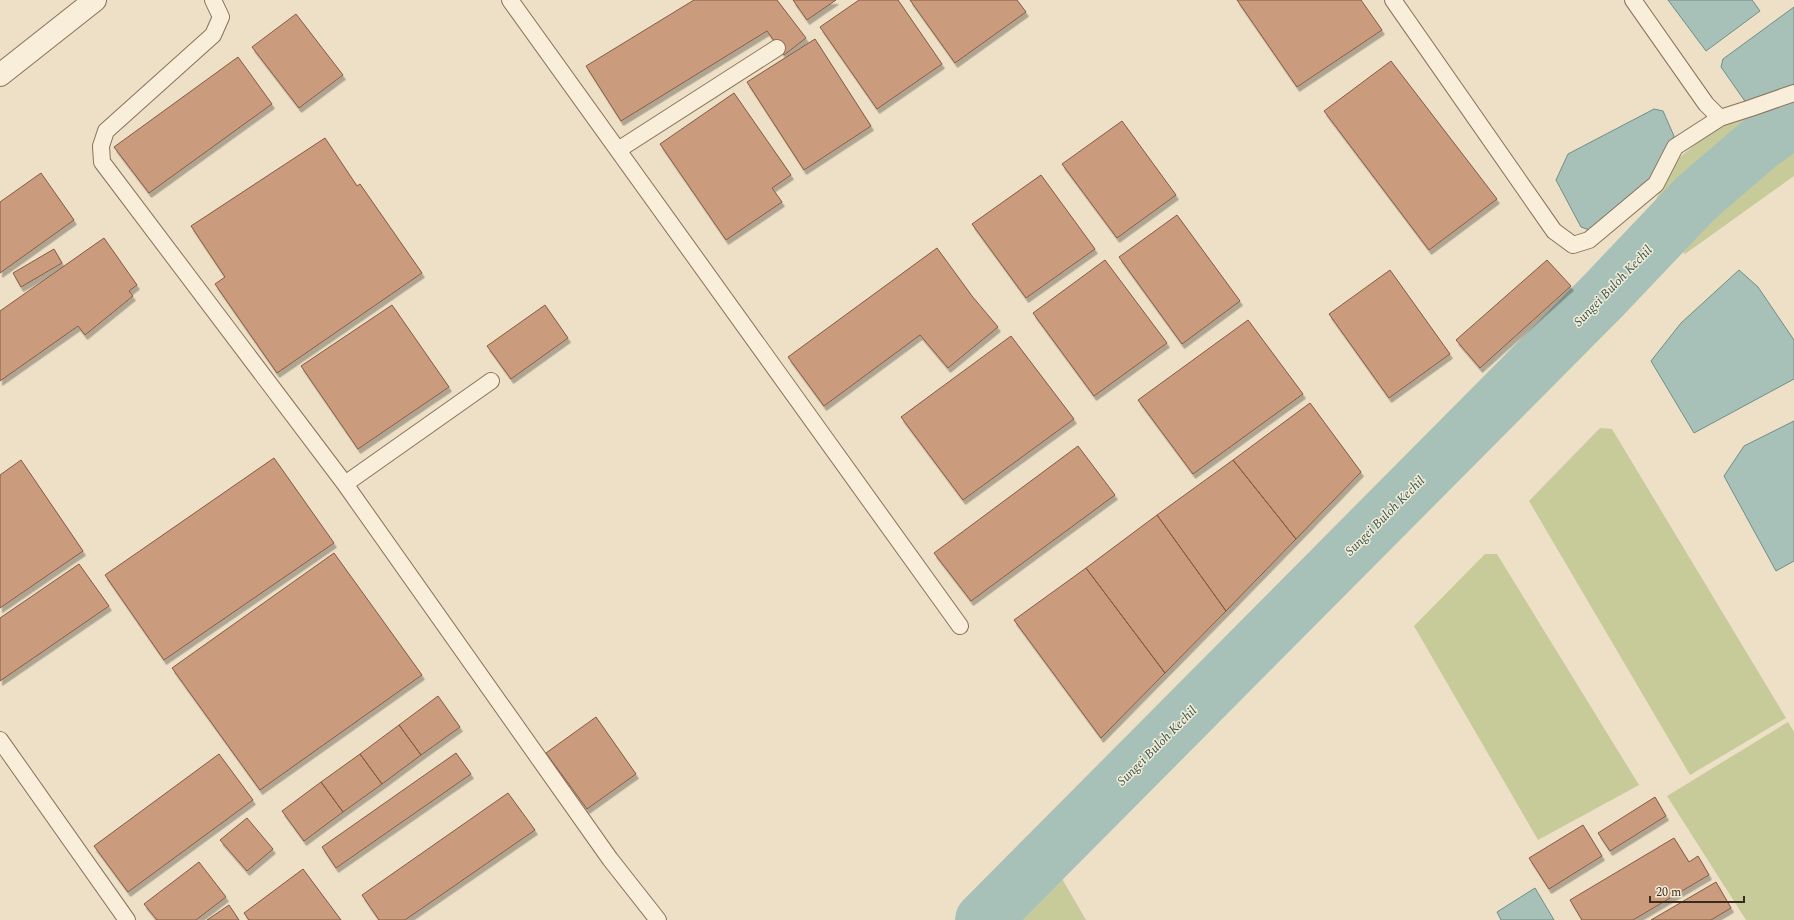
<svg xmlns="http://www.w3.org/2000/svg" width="1794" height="920" font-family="Spectral,serif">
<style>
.green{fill:#c7cb9a}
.water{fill:#a7c1b9;stroke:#6e8f86}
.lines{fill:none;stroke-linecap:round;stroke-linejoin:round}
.river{stroke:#a7c1b9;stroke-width:56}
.building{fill:#ca9b7d;stroke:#875b42;filter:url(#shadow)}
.lane-casing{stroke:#88725c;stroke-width:18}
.street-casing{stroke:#88725c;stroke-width:24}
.lane{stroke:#f8eed9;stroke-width:16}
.street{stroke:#f8eed9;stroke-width:22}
.labels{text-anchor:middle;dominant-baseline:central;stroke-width:3;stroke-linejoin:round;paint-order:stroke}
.water-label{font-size:13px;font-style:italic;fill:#2f5854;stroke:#f5ebd5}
</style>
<defs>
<filter id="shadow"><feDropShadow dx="2.5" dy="4.5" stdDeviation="0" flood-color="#0004"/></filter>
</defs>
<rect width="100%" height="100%" fill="#ede0c6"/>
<path class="green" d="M1794 97V176L1685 254 1651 220 1657 197 1680 157 1714 129Z
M1600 428 1612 429 1786 718 1690 775 1529 501Z
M1485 554H1497L1639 785 1538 840 1414 626Z
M1788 722 1794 732V920H1746L1667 796Z
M1061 877 1086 920H1017Z"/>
<path class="water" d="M1668 0H1752L1760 11 1706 51Z
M1794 7V87L1749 107 1721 67 1723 59Z
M1654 109 1663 111 1674 136 1651 181 1592 231 1581 227 1556 180 1568 154Z
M1739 270 1758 287 1794 340V379L1694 433 1651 361 1681 323Z
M1794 421V561L1776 571 1724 476 1744 446Z
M1535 888 1554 920H1501L1497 912Z"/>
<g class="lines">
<path class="river" d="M983 920 1603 296 1695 199 1760 143 1790 122 1794 121"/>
</g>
<path class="building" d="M694 0H777L806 38 784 55 767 31 621 121 586 66Z
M793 0H836L807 20Z
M859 0H898L942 64 877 109 820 27Z
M910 0H1017L1026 12 955 63Z
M1237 0H1361L1382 30 1297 87Z
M296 14 343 75 299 108 252 47Z
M815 39 871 126 804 170 747 82Z
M238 57 272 104 149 193 114 147Z
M1391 61 1497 199 1429 250 1324 111Z
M734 93 791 175 772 188 782 202 726 240 660 144Z
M1122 121 1176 195 1117 238 1062 164Z
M325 138 357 186 360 184 422 273 277 373 215 284 225 277 191 226Z
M41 173 74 220 0 273V202Z
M1041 175 1095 249 1026 298 972 224Z
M1177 215 1240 301 1182 344 1119 257Z
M104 238 137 285 129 291 133 296 85 335 78 326 0 381V311Z
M937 248 972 296 998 327 948 368 920 335 824 406 788 357Z
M54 249 62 263 21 287 13 273Z
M1105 260 1167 343 1094 396 1033 313Z
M1547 260 1571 286 1480 368 1456 340Z
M1390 270 1450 354 1389 398 1329 314Z
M392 305 449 387 358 449 301 366Z
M545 305 568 338 511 379 487 346Z
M1248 320 1303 394 1193 474 1138 400Z
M1011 336 1074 419 963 500 901 417Z
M1310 403 1361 472 1296 539 1233 460Z
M1078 446 1115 495 971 601 934 553Z
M274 458 334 543 164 660 105 575Z
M21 460 83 551 0 608V475Z
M1233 460 1296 539 1226 611 1157 515Z
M1157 515 1226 611 1165 673 1086 568Z
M334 553 422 675 260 790 172 668Z
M79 564 109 606 0 681V618Z
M1086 568 1165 673 1101 738 1014 620Z
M438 696 460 727 421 755 399 725Z
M596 717 636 774 587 809 546 753Z
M399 725 421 755 382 784 360 754Z
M456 753 471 774 336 868 322 847Z
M219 754 253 800 128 892 94 846Z
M360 754 382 784 343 812 321 782Z
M321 782 343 812 304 841 282 811Z
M508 793 535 830 405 920H379L362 895Z
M1655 797 1666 816 1610 851 1598 833Z
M247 818 273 849 247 871 220 840Z
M1583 825 1602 856 1549 889 1529 858Z
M1674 838 1689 862 1698 856 1709 875 1633 920H1582L1570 900Z
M199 862 226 897 196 920H157L144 904Z
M303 869 341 920H249L244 913Z
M1716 882 1731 908 1711 920H1651Z
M229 905 239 920H207Z"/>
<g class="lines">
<g class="lane-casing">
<path id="lane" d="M213 0 221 17 213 35 106 131 101 146 102 162 345 484 610 859 658 920
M510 0 960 626
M1393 0 1554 231 1573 245 1589 240 1656 184 1675 147 1720 118 1751 108 1794 93
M1633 0 1706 104 1720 118
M618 150 777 48
M345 484 491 381
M0 740 127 920"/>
</g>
<g class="street-casing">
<path id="street" d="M0 75 95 0"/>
</g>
<use href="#lane" class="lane"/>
<use href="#street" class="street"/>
</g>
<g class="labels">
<g class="water-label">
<text transform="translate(1613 286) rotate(-46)">Sungei Buloh Kechil</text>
<text transform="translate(1385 516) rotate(-45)">Sungei Buloh Kechil</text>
<text transform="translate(1157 746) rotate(-45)">Sungei Buloh Kechil</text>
</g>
</g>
<path d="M1650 896v6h94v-6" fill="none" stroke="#392b1f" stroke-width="2"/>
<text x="1656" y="896" font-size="12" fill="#392b1f" stroke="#f5ebd5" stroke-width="3" paint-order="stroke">20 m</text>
</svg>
